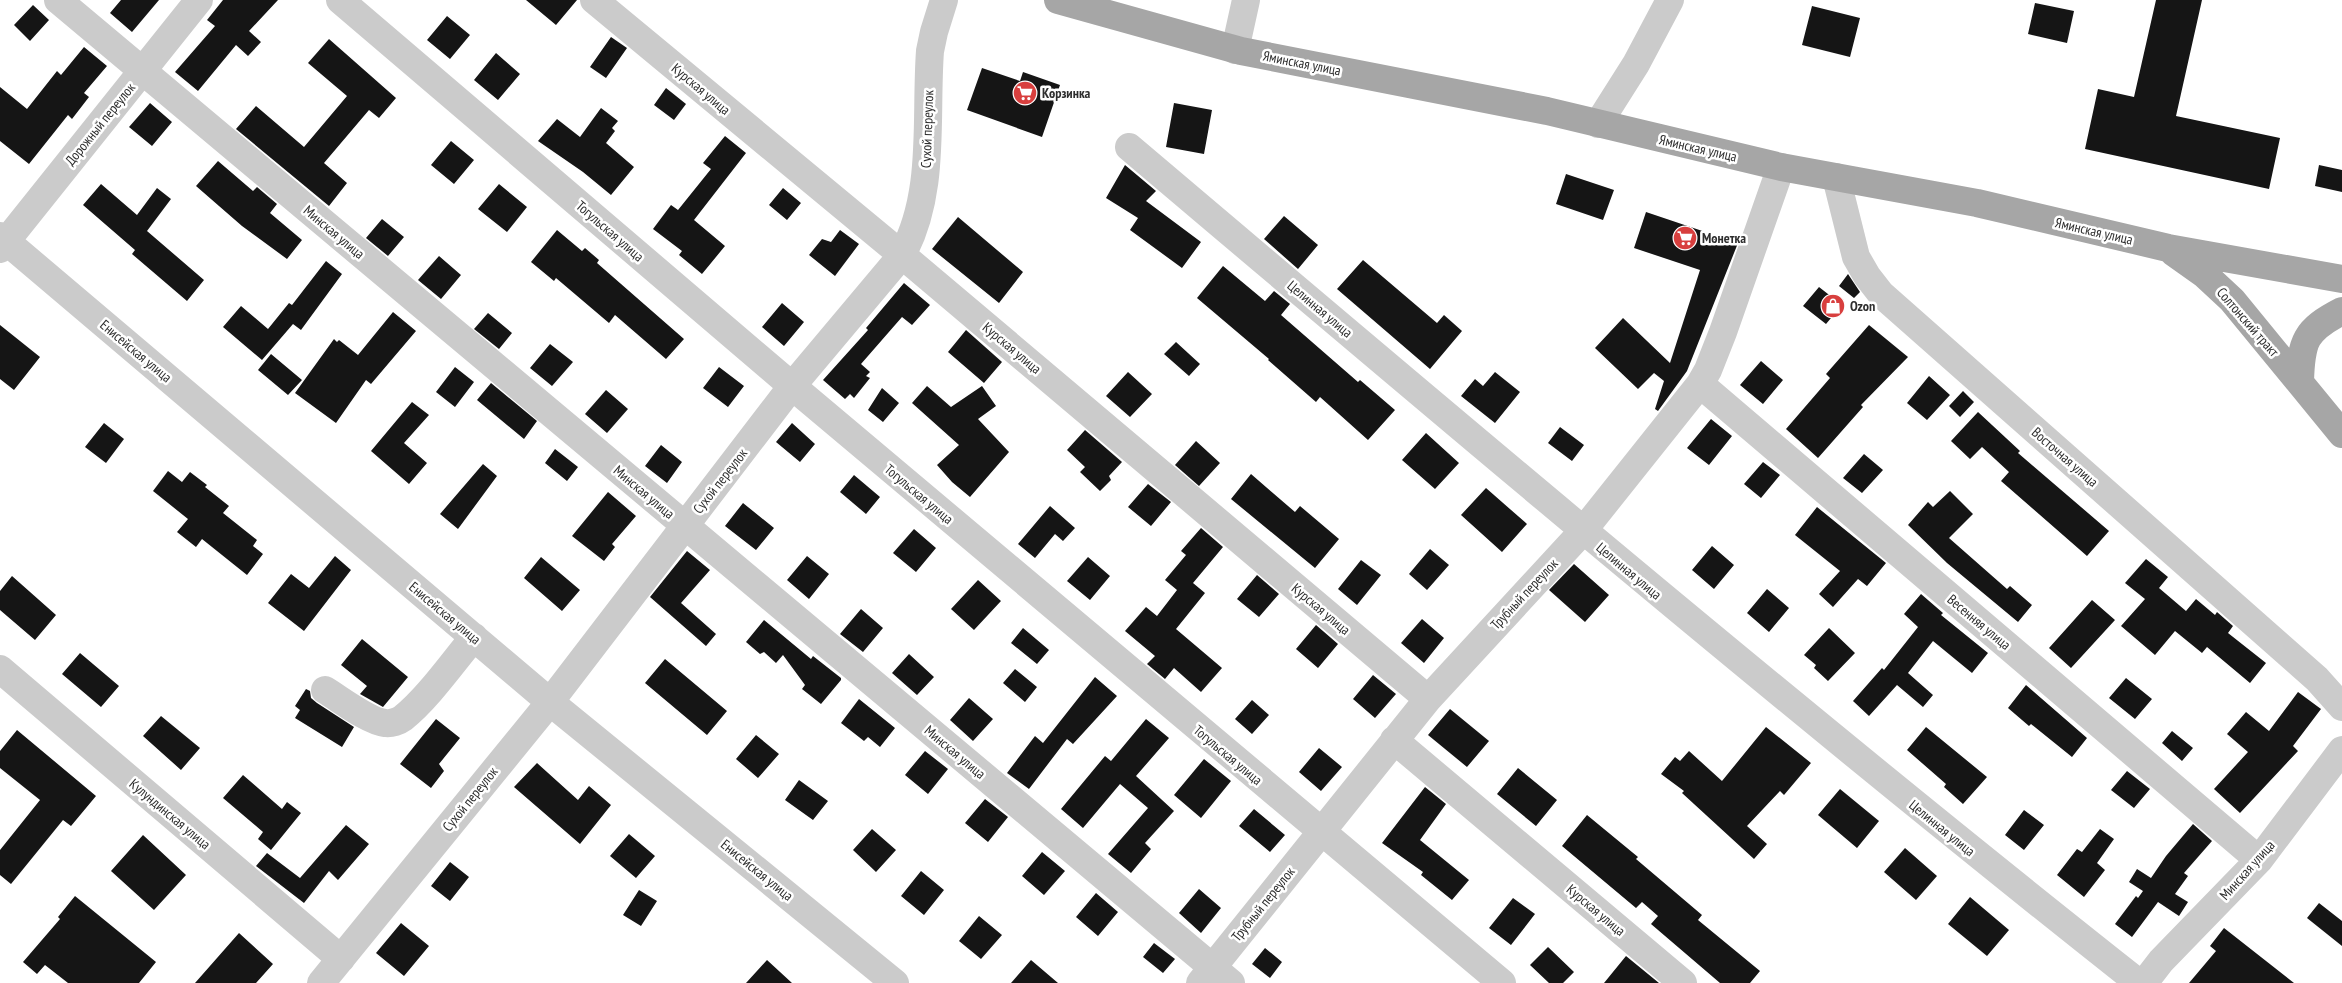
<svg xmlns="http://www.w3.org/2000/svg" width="2342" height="983" font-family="'PT Sans Narrow',sans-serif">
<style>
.building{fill:#151515}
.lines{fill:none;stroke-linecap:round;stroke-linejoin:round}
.minor{stroke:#cbcbcb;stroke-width:28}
.major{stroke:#a6a6a6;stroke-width:28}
.labels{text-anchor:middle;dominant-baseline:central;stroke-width:5;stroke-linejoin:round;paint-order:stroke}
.street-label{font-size:14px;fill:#2e2e2e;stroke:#fff}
.poi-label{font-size:14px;font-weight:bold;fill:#2e2e2e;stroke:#fff;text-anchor:start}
</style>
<rect width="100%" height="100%" fill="#fff"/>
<path class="building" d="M121 0H159L132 32 110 13Z
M223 0H278L249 31 261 42 248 56 236 45 198 91 175 72 215 26 207 20Z
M526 0H577L556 25Z
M2156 0H2202L2176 116 2280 138 2269 189 2085 149 2098 89 2134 97Z
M2035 3 2074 11 2067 43 2028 34Z
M33 5 49 20 30 41 14 25Z
M1812 6 1860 18 1850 57 1802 45Z
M447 16 470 35 450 59 427 40Z
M611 37 627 48 606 78 590 67Z
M329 39 396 98 379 118 369 110 324 163 347 183 329 206 236 129 256 106 304 147 347 96 308 63Z
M84 47 107 66 84 93 89 97 72 119 68 115 29 164 0 141V87L27 109 57 71 61 75Z
M496 53 520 74 498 100 474 80Z
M982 68 1020 81 1023 72 1060 85 1042 137 967 110Z
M666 88 686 104 674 120 654 105Z
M150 103 172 122 152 146 129 127Z
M1174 103 1212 110 1204 154 1166 147Z
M601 108 618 121 612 128 615 131 606 143 634 167 611 195 583 172 538 141 557 119 580 137Z
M725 136 746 153 694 220 725 246 702 274 679 255 682 251 653 229 671 205 678 210 711 169 703 163Z
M451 141 474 160 454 184 431 165Z
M218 161 253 191 257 187 277 204 270 213 302 240 287 259 242 226 196 186Z
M1125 165 1156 191 1146 201 1201 242 1182 268 1130 230 1138 218 1106 198Z
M2319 165 2342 170V192L2315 186Z
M1566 174 1614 190 1603 220 1556 204Z
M101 184 137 215 157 188 171 199 147 231 204 280 187 301 132 254 135 250 83 205Z
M499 184 527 207 507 232 478 209Z
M783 188 801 203 787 220 769 205Z
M1646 212 1738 243 1687 371 1658 411 1655 409 1664 381 1654 373 1638 389 1595 348 1623 318 1670 363 1700 270 1634 248Z
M1284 216 1318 245 1298 269 1264 239Z
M958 217 1023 272 999 303 932 249Z
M382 219 404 237 388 256 366 238Z
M557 230 582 251 585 248 599 260 597 263 684 339 666 359 615 315 609 323 556 278 554 281 531 262Z
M840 230 859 244 835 276 809 255 822 239 831 242Z
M439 256 461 275 441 299 418 280Z
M1363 260 1437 323 1444 315 1462 331 1430 369 1337 289Z
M326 261 342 274 301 330 293 324 262 360 223 327 241 306 268 329 289 303 292 305Z
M1223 266 1265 301 1274 291 1290 304 1281 315 1358 382 1360 380 1395 410 1368 440 1320 397 1316 402 1268 360 1269 359 1197 298Z
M1848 274 1860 292 1854 298 1839 286Z
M904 283 930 305 912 325 902 317 861 364 870 372 866 376 870 378 854 398 850 394 845 399 823 380 868 330 866 328Z
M1819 287 1842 305 1826 324 1803 306Z
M782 303 804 322 784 346 762 327Z
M393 312 416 331 371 384 366 380 336 423 295 393 334 339 337 342 339 340 358 355Z
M488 313 512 333 499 349 474 329Z
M0 325 40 357 14 390 0 379Z
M1869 325 1908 357 1861 405 1863 407 1818 458 1786 429 1830 378 1826 374Z
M966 330 1002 362 984 383 948 352Z
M1176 342 1200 364 1189 376 1164 354Z
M550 344 573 362 552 386 530 368Z
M271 354 302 380 288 395 258 370Z
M1761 361 1783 380 1763 404 1740 385Z
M455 367 474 382 455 407 436 392Z
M719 367 744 386 728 407 703 388Z
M1128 372 1152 394 1130 417 1106 396Z
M1495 372 1520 392 1495 423 1461 396 1475 379 1483 386Z
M1929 376 1950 395 1927 420 1907 403Z
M491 383 537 421 524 439 477 400Z
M927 386 951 407 982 386 996 406 978 419 1009 452 970 497 952 482 937 465 959 445 912 403Z
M882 388 899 403 883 422 868 410Z
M606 390 628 409 607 433 585 414Z
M1963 391 1974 402 1960 417 1949 406Z
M412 402 429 415 404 443 427 463 409 484 371 451Z
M1978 412 2020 451 2018 453 2109 531 2087 556 2001 481 2009 472 1982 447 1970 459 1951 441Z
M1711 419 1732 436 1709 465 1687 448Z
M104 423 124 439 106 463 85 447Z
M792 423 815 444 800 462 776 442Z
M1560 427 1584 445 1572 461 1548 443Z
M1085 430 1122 462 1109 476 1111 480 1100 491 1080 472 1085 467 1067 450Z
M1426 433 1459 463 1435 489 1402 460Z
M1196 441 1220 463 1199 486 1175 465Z
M661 445 682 462 667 483 645 466Z
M555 449 578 467 567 481 545 463Z
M1864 454 1883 470 1862 493 1843 478Z
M1763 462 1780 475 1761 498 1744 484Z
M483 464 497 476 458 529 440 514Z
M168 471 182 482 190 472 207 485 205 487 229 506 223 513 257 540 253 546 263 554 247 575 202 539 196 547 177 532 188 519 153 491Z
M1251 474 1295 512 1300 506 1339 539 1315 568 1231 499Z
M854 475 880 497 866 514 840 492Z
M1148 484 1171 502 1151 526 1128 507Z
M1486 488 1527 524 1502 552 1461 515Z
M1950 491 1973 514 1949 538 2007 589 2010 586 2032 605 2018 622 1947 563 1908 525 1928 502 1933 507Z
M608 492 636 516 612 544 615 547 604 561 572 536Z
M743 503 774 528 756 550 725 526Z
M1050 506 1075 528 1063 541 1055 534 1035 558 1018 544Z
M1817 507 1886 563 1867 586 1858 579 1833 607 1819 594 1840 571 1795 535Z
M1201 528 1223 547 1193 583 1205 593 1176 629 1222 668 1201 692 1174 668 1165 679 1147 664 1155 656 1125 631 1146 607 1157 616 1177 590 1165 580 1186 555 1181 551Z
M914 529 936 548 916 572 893 553Z
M1712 546 1734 565 1714 589 1692 570Z
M1430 549 1449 565 1427 590 1409 574Z
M687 551 710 570 681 603 716 634 706 646 650 597Z
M335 556 351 570 304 631 268 603 291 574 309 588Z
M807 556 829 574 809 599 787 580Z
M541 557 580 590 562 611 524 578Z
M1088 557 1110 576 1090 600 1067 581Z
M2146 559 2168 577 2159 588 2186 611 2196 599 2215 615 2217 612 2233 626 2228 633 2266 663 2250 683 2207 647 2202 653 2175 631 2155 655 2121 626 2145 599 2125 583Z
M1361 560 1381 575 1357 605 1338 589Z
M1574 564 1609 595 1585 622 1549 590Z
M1257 575 1279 594 1259 617 1237 599Z
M12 576 56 615 35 640 0 610V591Z
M978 580 1001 601 974 630 951 609Z
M1767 589 1789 608 1769 632 1747 613Z
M1921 594 1943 613 1941 615 1988 653 1972 673 1933 641 1908 673 1933 695 1923 707 1897 685 1869 716 1853 701 1882 668 1884 670 1918 627 1904 614Z
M2092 600 2115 620 2071 668 2049 648Z
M861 609 883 628 863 652 840 634Z
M1422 619 1444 638 1424 663 1401 643Z
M764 620 811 659 813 656 841 678V680L821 704 802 689 805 685 783 655 776 663 764 652 760 654 746 642Z
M1316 625 1338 644 1318 668 1296 649Z
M1023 628 1049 650 1037 664 1011 643Z
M1829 628 1855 653 1828 681 1814 668 1816 665 1804 655Z
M362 639 408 677 383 707 360 694 367 686 341 665Z
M80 653 119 686 101 707 62 674Z
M909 654 934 677 917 695 892 673Z
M665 659 727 711 707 735 645 683Z
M1015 669 1037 687 1025 702 1003 683Z
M1373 675 1396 694 1375 718 1353 699Z
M1095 677 1117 696 1073 744 1067 739 1029 789 1007 773 1035 736 1043 743Z
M2126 678 2152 699 2135 719 2109 698Z
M2026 685 2087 738 2072 757 2031 724 2029 726 2008 708Z
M306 689 310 691 311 698 317 703 354 727 342 747 295 718 300 710 295 706Z
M2298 692 2321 709 2293 746 2298 751 2240 813 2214 789 2248 752 2227 734 2246 712 2269 731Z
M969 698 993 719 973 741 950 720Z
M859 699 895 728 880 747 868 737 864 741 841 723Z
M1252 700 1269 715 1252 734 1235 719Z
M1450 709 1489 741 1467 767 1428 735Z
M161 716 200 748 181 770 143 736Z
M436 719 460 738 439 764 444 771 431 788 400 764Z
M1146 719 1169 738 1136 776 1174 811 1145 843 1151 849 1131 873 1108 854 1148 808 1120 784 1083 828 1061 809 1105 756 1111 761Z
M1766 727 1811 763 1784 795 1780 791 1747 826 1767 844 1754 859 1682 793 1684 791 1661 774 1675 757 1680 761 1689 751 1722 781Z
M1926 727 1987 777 1963 804 1944 787 1946 784 1907 750Z
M17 730 96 796 71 826 63 820 11 884 0 875V850L40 800 0 768V751Z
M2172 731 2193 748 2182 761 2162 743Z
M756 735 779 754 758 778 736 759Z
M1319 748 1342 767 1321 791 1299 772Z
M925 751 948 769 928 794 905 775Z
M1204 759 1231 781 1201 818 1174 795Z
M537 763 578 800 589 786 611 805 580 844 514 787Z
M1518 768 1557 800 1536 826 1497 794Z
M2127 771 2150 789 2134 808 2111 790Z
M243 775 282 809 287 802 301 813 271 850 258 839 263 832 223 798Z
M799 780 828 801 813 820 785 800Z
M1425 787 1446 804 1420 840 1469 880 1452 900 1421 875 1423 872 1382 843Z
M1840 789 1879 821 1857 848 1818 815Z
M985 799 1008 817 988 842 965 823Z
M1254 809 1285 835 1270 852 1239 826Z
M2024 810 2044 825 2024 850 2005 835Z
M1587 815 1638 857 1636 859 1702 915 1698 920 1760 971 1750 983H1720L1651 924 1658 916 1642 902 1636 908 1562 846Z
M2193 824 2212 841 2184 873 2188 876 2175 894 2188 902 2179 916 2158 902 2132 937 2115 924 2136 896 2138 898 2143 891 2129 882 2137 869 2151 878 2166 856Z
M346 825 369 844 338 880 329 871 304 903 256 866 267 853 300 878Z
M872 829 896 850 876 872 853 850Z
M2100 829 2114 839 2097 863 2105 870 2084 897 2057 875 2077 849 2082 852Z
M629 834 655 856 636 878 610 856Z
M143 835 186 875 154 910 111 871Z
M1905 848 1937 876 1916 900 1884 872Z
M1042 852 1065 871 1044 895 1022 876Z
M450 862 469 877 450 901 431 886Z
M921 871 944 890 924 915 901 896Z
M1199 889 1221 908 1201 933 1179 913Z
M639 890 657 901 641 926 623 915Z
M1096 893 1118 912 1098 936 1076 917Z
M75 896 156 962 139 983H68L45 965 37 974 23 962 60 919 58 917Z
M1970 897 2009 930 1987 956 1948 924Z
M1513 898 1535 914 1511 945 1489 928Z
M2319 903 2342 921V946L2307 918Z
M979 916 1002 935 981 959 959 941Z
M401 923 429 946 404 976 376 953Z
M2224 928 2294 983H2189L2216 951 2210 946Z
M239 933 273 964 256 983H195Z
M1154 943 1175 959 1163 973 1143 957Z
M1548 947 1574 972 1563 983H1549L1530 965Z
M1265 948 1282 962 1270 978 1252 964Z
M1626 956 1659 983H1604Z
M767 960 792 983H746Z
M1031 960 1058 983H1011Z"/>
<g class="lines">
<path class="minor" d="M58 0 1231 983
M340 0 792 386 1502 983
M594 0 902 255 1428 699
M1235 50 1246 0
M1598 124 1636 64 1670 0
M1129 147C1463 430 1796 712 2139 983
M1836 177 1856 257 1867 276 1881 294 2317 679 2342 707
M0 236 550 702 895 983
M0 249 199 0
M1700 384 2259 860
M0 669 341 959
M325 690C340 699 368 721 385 723 391 724 399 721 403 718 428 698 453 662 474 637
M1394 740 1683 983
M321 983 550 702 792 386 902 255C936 193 925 119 930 51L934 32 944 0
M1200 983 1428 699 1582 532 1700 384 1708 370 1723 332 1781 167
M2144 983 2161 961 2259 860 2342 750"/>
<path class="major" d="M1058 0 1241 51 1547 111 1781 167 1977 203 2168 248 2342 279
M2173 252 2204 274 2232 300 2342 434
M2300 382C2301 341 2305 330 2342 311"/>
</g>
<defs>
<g id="supermarket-disc" transform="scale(1.25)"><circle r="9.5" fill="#d83f3e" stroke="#fff"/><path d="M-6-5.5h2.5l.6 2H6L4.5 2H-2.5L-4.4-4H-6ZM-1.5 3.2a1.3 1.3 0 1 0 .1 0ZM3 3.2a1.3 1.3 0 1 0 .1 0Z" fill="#fff"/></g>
<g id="shop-disc" transform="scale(1.25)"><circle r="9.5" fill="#d83f3e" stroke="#fff"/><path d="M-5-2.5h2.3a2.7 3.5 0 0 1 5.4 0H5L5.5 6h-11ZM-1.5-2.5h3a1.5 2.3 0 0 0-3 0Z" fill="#fff"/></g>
</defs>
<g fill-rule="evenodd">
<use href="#supermarket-disc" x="1025" y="93"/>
<use href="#supermarket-disc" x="1685" y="238"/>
<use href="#shop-disc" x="1833" y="306"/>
</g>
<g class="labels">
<g class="street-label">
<text transform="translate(1302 63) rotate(11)">Яминская улица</text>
<text transform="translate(701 89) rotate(40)">Курская улица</text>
<text transform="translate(100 124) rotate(-51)">Дорожный переулок</text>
<text transform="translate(927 129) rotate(-88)">Сухой переулок</text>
<text transform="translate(1698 148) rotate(13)">Яминская улица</text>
<text transform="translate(610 231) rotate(41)">Тогульская улица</text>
<text transform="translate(2094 231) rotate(13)">Яминская улица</text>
<text transform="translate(334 232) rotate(40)">Минская улица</text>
<text transform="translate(1320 309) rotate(40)">Целинная улица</text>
<text transform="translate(2248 322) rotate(49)">Солтонский тракт</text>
<text transform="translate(1012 348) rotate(40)">Курская улица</text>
<text transform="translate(136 351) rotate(40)">Енисейская улица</text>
<text transform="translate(2065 457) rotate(41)">Восточная улица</text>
<text transform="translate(720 481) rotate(-52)">Сухой переулок</text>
<text transform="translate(644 492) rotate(40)">Минская улица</text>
<text transform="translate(919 494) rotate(40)">Тогульская улица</text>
<text transform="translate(1629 571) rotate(40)">Целинная улица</text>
<text transform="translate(1524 594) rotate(-47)">Трубный переулок</text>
<text transform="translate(1321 609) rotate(40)">Курская улица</text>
<text transform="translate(445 613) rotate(40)">Енисейская улица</text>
<text transform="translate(1979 622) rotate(40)">Весенняя улица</text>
<text transform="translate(955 752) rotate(40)">Минская улица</text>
<text transform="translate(1228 755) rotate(40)">Тогульская улица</text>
<text transform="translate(470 799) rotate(-51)">Сухой переулок</text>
<text transform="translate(170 814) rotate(40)">Кулундинская улица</text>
<text transform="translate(1942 828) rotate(39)">Целинная улица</text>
<text transform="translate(757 870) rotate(39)">Енисейская улица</text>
<text transform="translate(2247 870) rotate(-48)">Минская улица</text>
<text transform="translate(1263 904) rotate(-51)">Трубный переулок</text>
<text transform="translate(1596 910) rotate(40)">Курская улица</text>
</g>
<g class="poi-label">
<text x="1042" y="93">Корзинка</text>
<text x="1702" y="238">Монетка</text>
<text x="1850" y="306">Ozon</text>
</g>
</g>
</svg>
